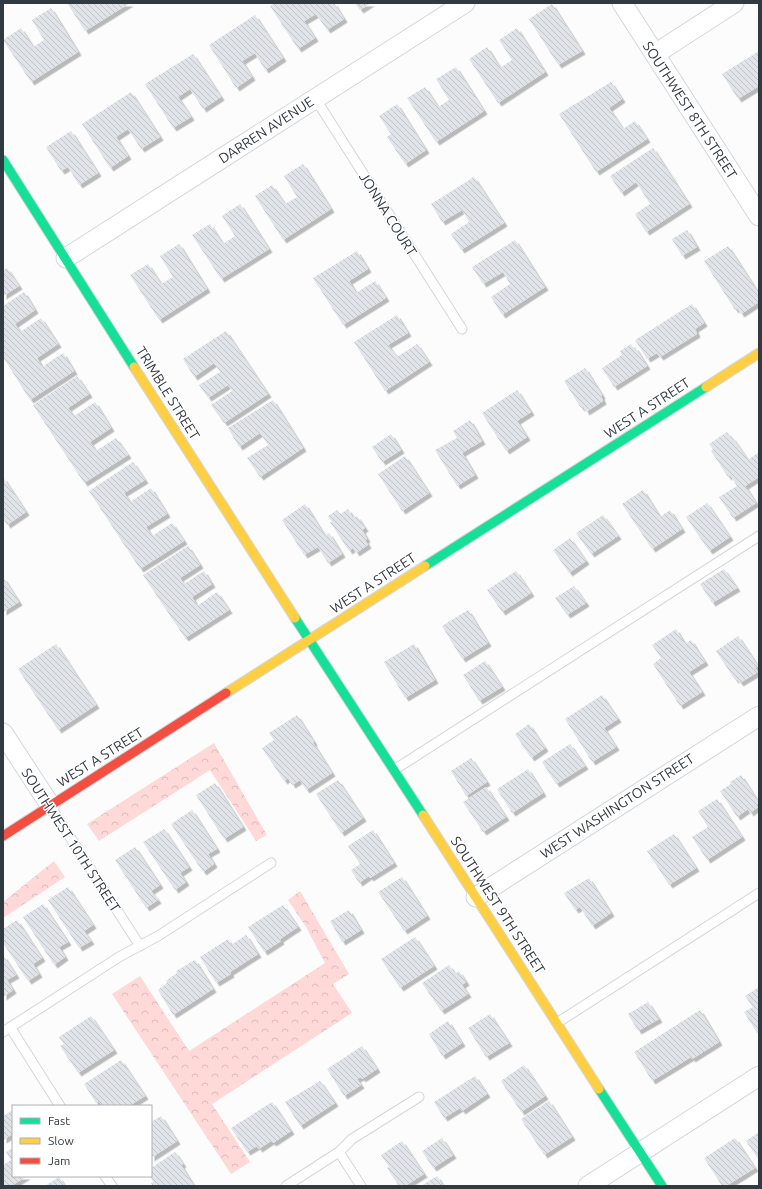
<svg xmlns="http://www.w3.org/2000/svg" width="762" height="1189" font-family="Ubuntu,sans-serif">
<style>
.park{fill:url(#park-crowns)}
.building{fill:url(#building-back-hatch);filter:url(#shadow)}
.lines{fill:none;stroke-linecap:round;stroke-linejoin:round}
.lane-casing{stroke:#d3d7da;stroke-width:11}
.street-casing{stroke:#d3d7da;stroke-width:21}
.fast-casing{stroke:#d3d7da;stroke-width:11}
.slow-casing{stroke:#d3d7da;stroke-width:11}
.jam-casing{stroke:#d3d7da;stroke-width:11}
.lane{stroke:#fff;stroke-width:9}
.street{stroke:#fff;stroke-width:19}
.fast{stroke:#16e098;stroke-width:9}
.slow{stroke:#ffcf43;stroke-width:9}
.jam{stroke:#f24e42;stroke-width:9}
.labels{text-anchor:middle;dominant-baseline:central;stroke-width:3;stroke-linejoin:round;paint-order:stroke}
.street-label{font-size:14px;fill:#313941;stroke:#fff}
</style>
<defs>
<pattern id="park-crowns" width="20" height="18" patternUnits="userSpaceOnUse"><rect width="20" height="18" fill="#fed9d8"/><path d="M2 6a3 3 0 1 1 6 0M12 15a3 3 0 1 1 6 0" fill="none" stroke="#dabbbb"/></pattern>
<pattern id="building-back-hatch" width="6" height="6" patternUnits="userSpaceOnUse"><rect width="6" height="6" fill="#e0e4e9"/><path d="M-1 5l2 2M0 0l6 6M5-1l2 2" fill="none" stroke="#c1c4c9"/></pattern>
<filter id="shadow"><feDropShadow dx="3.5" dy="3.5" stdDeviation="0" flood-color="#0004"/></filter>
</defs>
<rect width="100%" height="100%" fill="#fcfcfc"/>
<path class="park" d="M214 743 267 835 256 841 210 770 99 841 87 824Z
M54 861 65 877 3 918V902Z
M300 891 349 974 333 984 352 1013 212 1104 250 1162 231 1174 112 994 140 976 189 1051 325 963 306 927 288 900Z"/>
<path class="building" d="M67 3H130L85 31Z
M275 3H334L344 19 327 30 316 14 304 21 315 38 298 49 270 6Z
M355 3H371L360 10Z
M552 4 582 51 558 65 529 19Z
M51 8 78 52 31 82 3 40 21 28 33 47 44 40 32 20Z
M255 15 283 58 265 70 255 53 242 61 252 77 236 88 209 45Z
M517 28 545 72 498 103 469 59 487 47 500 68 512 60 499 40Z
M759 51V86L738 99 722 74Z
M193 54 221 97 203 109 190 89 178 97 191 117 173 128 145 84Z
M456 67 484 111 436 142 407 98 425 87 438 107 449 100 436 79Z
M611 82 622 99 609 108 623 129 635 121 647 139 596 172 559 114Z
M131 92 160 137 141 149 128 129 116 137 128 156 110 168 82 124Z
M397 104 426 150 405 164 387 137 391 134 379 116Z
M71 131 98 173 79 185 68 167 61 171 46 147Z
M653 148 689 204 646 232 635 214 650 204 636 182 621 193 610 176Z
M303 164 331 209 283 240 255 196 272 185 285 204 297 197 284 176Z
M474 177 504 223 461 250 451 234 469 222 462 210 442 222 431 204Z
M240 204 269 249 221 279 192 235 210 224 223 244 235 236 222 216Z
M687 230 697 247 682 256 672 239Z
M515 240 545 287 502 315 491 297 510 284 503 272 483 284 472 267Z
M179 244 207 289 159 320 130 275 148 264 161 284 173 277 160 256Z
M728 246 759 294 757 296 759 299V302L741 314 737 308 735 310 704 261Z
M357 251 368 269 349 281 356 293 375 281 386 298 343 325 313 278Z
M7 268 19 286 3 296V271Z
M24 292 35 310 15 324 20 332 41 318 58 344 37 358 42 367 63 353 74 371 30 400 3 357V306Z
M692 304 704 323 695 329 697 334 660 357 657 353 647 359 635 340Z
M397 315 408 333 388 345 397 357 417 344 429 362 385 391 354 342Z
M226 331 268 394 224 423 211 405 232 391 228 385 208 398 199 385 220 372 214 363 194 377 183 359Z
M631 344 633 348 635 347 647 366 614 387 602 368 622 355 620 351Z
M585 368 602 395 601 396 603 401 586 412 583 406 581 408 564 381Z
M77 376 89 394 68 408 74 416 95 402 111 428 90 442 96 451 116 438 128 455 84 483 33 405Z
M517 390 531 412 517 421 527 437 506 451 482 413Z
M273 400 303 448 260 477 247 458 268 445 260 433 239 447 228 428Z
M470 420 482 441 462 453 475 475 457 486 435 450 457 438 453 431Z
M727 432 731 438 732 437 748 460 759 452V477L745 486 756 503 733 518 719 497 737 486 730 475 728 477 711 451 713 449 709 444Z
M391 434 401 450 382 462 372 447Z
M405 456 429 493 402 511 378 474Z
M133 462 145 480 124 493 130 502 151 488 167 514 146 527 152 536 172 523 184 541 140 569 89 491Z
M3 477 26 512 7 525 3 518Z
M643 490 660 517 670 510 682 529 652 549 622 504Z
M707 503 730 537 709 551 686 517Z
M305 504 325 536 329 533 342 554 328 563 318 547 304 555 282 520Z
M348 509 353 518 357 516 365 528 362 530 367 539 365 540 368 545 356 553 353 548 349 551 330 522H332L328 516 337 510 340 514Z
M603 515 618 536 591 554 576 533Z
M570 538 586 561 569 573 553 550Z
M188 546 200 565 180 578 184 584 204 571 212 584 192 597 197 606 217 592 229 610 185 638 143 575Z
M724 569 737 588 712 603 700 584Z
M516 571 531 593 502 612 487 590Z
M3 577 19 602 3 612Z
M574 586 586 603 567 615 555 598Z
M468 610 488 643 462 659 442 626Z
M676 629 685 644 691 640 705 662 689 672 702 692 680 706 653 664 661 658 652 645Z
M738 636 758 666 755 668 758 672 740 683 737 679 735 680 716 651Z
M56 644 96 705 58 730 18 669Z
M414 644 435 680 405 698 384 662Z
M485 661 502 687 479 701 463 675Z
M602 695 618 719 604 728 616 747 592 762 565 719Z
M297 715 314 742 313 743 332 773 306 790 300 780 292 785 288 778 284 781 262 748 274 740 269 733Z
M529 724 545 748 531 758 515 734Z
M570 744 585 766 556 784 542 762Z
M471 758 487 782 466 796 451 771Z
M528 769 543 793 512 813 497 789Z
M741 775 759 803 756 805 758 807 750 813 748 809 737 817 720 791 731 784 730 782Z
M338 780 363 818 341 833 316 794Z
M215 783 243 827 224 839 196 795Z
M486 787 506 817 483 832 463 802Z
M717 799 742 837 707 860 692 837 708 827 698 811Z
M192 810 217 849 208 854 214 864 203 872 171 824Z
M164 829 189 867 180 873 186 882 175 890 143 842Z
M373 830 394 863 370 878 369 876 359 883 351 870 360 864 348 846Z
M674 834 696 868 669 885 647 851Z
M135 847 160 885 151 891 158 900 146 908 115 860Z
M402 877 427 916 404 931 378 892Z
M589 878 611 913 592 926 580 907 575 910 564 893Z
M68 887 93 925 84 931 91 941 79 948 48 900Z
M43 904 68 942 59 947 65 957 54 965 23 917Z
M283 905 298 927 280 939 281 941 264 952 248 927Z
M349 910 361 930 342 942 330 921Z
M17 920 42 958 33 964 39 974 28 981 3 943V929Z
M246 935 258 954 230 972 231 974 216 983 200 957 228 939 231 945Z
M415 937 434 966 400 988 381 959Z
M3 955 16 975 7 980 13 990 3 997Z
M195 960 213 989 173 1015 158 990 167 983 166 981 177 973 176 971Z
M449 965 455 974 459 971 466 982 462 985 468 994 441 1011 422 983Z
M759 987V1032L757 1033 744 1012 753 1007 745 996Z
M648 1002 659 1019 638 1031 628 1014Z
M700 1010 719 1042 692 1059 691 1057 652 1081 634 1052Z
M490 1014 509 1043 486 1057 468 1028Z
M91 1016 114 1050 78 1073 60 1046 64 1044 59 1037Z
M448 1021 462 1043 442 1056 429 1034Z
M362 1046 377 1069 362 1079 361 1077 357 1079 361 1085 344 1096 327 1069Z
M121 1060 145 1096 129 1106H102L99 1101 96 1103 84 1084Z
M524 1065 545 1096 521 1112 501 1081Z
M475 1076 487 1094 462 1111 460 1108 444 1118 434 1102Z
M320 1081 335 1103 300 1126 285 1102Z
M549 1101 572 1137 544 1155 521 1119Z
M272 1102 291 1131 273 1143 271 1141 259 1149 257 1146 247 1152 231 1128Z
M13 1110V1134L3 1140V1116Z
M161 1116 177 1141 151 1158V1122Z
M759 1132V1159H758L746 1141Z
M442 1138 453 1155 433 1168 422 1151Z
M735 1138 755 1168 726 1186H722L704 1158Z
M402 1141 424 1174 405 1186H399L387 1168 389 1167 381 1155Z
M13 1148V1176H27L11 1186H3V1165L11 1160 6 1152Z
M175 1152 183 1164 181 1165 194 1186H153L151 1183 153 1182 150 1176H151V1168Z
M437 1176 443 1186H421Z
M59 1177 65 1186H45Z"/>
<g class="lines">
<g class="lane-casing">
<path id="lane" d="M315 98 462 329
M394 770 759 536
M50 806 140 946
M557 1023 759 893
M10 1027 60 1106
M3 1032 119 957 158 936 271 863
M339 1152 361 1186
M105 1176 112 1186
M286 1186 339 1152 352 1139 419 1097"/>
</g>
<g class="street-casing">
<path id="street" d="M622 3 759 216
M655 54 734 3
M66 258 465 3
M3 733 50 805
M476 897 759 716
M588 1186 759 1076"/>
</g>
<g class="fast-casing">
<path id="fast" d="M3 160 134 367
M425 566 706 387
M295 618 423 815
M599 1089 662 1186"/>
</g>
<g class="slow-casing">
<path id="slow" d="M134 367 295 618
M706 387 759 353
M226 693 425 566
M423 815 599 1089"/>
</g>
<g class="jam-casing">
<path id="jam" d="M3 836 226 693"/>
</g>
<use href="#lane" class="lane"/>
<use href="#street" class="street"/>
<use href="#fast" class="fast"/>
<use href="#slow" class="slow"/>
<use href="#jam" class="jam"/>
</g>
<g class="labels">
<g class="street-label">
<text transform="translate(690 110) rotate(57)">SOUTHWEST 8TH STREET</text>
<text transform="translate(266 130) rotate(-33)">DARREN AVENUE</text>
<text transform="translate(388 214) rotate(58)">JONNA COURT</text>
<text transform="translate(168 393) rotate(58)">TRIMBLE STREET</text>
<text transform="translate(647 408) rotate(-33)">WEST A STREET</text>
<text transform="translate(373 583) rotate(-33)">WEST A STREET</text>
<text transform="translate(100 757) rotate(-32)">WEST A STREET</text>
<text transform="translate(617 806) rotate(-33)">WEST WASHINGTON STREET</text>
<text transform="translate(71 840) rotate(57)">SOUTHWEST 10TH STREET</text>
<text transform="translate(498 905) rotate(57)">SOUTHWEST 9TH STREET</text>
</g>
</g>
<rect width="762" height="1189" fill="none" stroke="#313941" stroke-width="8"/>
<rect x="12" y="1105" width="140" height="72" fill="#ffffff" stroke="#adb0b3"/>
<rect x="20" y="1118" width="20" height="6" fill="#16e098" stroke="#adb0b3"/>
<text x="48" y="1125" font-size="12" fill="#313941">Fast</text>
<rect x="20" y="1138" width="20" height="6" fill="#ffcf43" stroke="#adb0b3"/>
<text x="48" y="1145" font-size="12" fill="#313941">Slow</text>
<rect x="20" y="1158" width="20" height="6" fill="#f24e42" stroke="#adb0b3"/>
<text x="48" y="1165" font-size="12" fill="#313941">Jam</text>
</svg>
